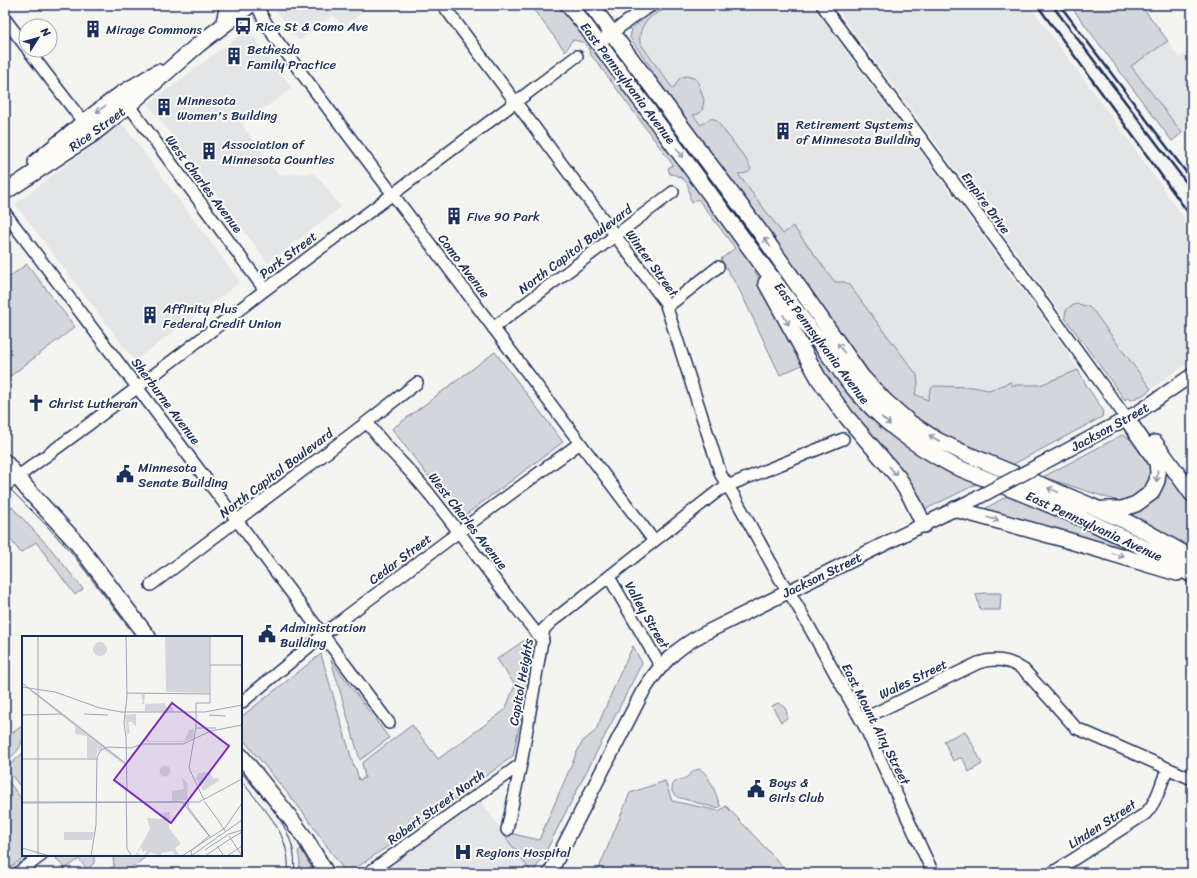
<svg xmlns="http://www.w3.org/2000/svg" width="1197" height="878" font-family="Sriracha,sans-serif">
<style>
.built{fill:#e4e5e6}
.green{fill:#d4d6db;stroke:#78829c}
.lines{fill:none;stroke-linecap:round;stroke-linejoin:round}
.minor-casing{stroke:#1b2f5e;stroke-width:14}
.tertiary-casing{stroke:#1b2f5e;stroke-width:16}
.secondary-casing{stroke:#1b2f5e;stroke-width:18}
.minor{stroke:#fdfcf7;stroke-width:11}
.tertiary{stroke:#fdfcf7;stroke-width:13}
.secondary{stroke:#fdfcf7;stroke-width:15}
.tram{stroke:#1b2f5e;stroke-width:1}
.rail{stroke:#1b2f5e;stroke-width:2.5}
.tertiary-bridge-casing{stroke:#1b2f5e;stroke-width:16;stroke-linecap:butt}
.tertiary-bridge{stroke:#fdfcf7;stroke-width:13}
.oneway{stroke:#8c96aa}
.labels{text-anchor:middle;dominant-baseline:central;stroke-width:4;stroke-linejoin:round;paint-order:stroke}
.poi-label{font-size:13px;fill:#1b2f5e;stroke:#fdfcf7;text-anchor:start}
.street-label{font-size:13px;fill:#1b2f5e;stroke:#fdfcf7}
.inset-road{fill:none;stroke:#9da5b6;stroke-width:1}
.view{fill:#7b2cbf;fill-opacity:0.15;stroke:#7b2cbf;stroke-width:2}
.inset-edge{fill:none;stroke:#1b2f5e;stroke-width:2}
</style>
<rect width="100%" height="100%" fill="#f4f4f1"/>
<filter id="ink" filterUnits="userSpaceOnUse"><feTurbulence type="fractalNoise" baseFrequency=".025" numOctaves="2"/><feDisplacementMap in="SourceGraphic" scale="8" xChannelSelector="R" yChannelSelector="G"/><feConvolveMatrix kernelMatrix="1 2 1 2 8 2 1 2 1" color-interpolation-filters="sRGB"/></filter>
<g filter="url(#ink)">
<path class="built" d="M278 5H372L343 27 333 15 299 41 277 12Z
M674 5H812L1067 351 1078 370 1040 385H1002L989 390 973 387 968 388 928 400 915 394 918 384 881 327 849 285 845 282H835L793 226 783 235 738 174 748 173 751 169 750 165 701 125 692 114 703 107 704 100 698 82 679 79 673 89 640 43 639 37 642 27 645 21 660 11Z
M834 5H1029L1130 142 1179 211 1184 219 1192 235V360L1151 389 1094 312H1065V318Z
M245 31 250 32 292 88 242 125 279 175 313 173 318 177 341 207 268 263 148 104Z
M1168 41 1179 58 1192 49V126L1182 133 1131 66Z
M122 123 240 282 135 361 15 204Z
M480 800 532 873H382Z"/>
<path class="green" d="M530 5H561L565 10 745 252 804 364 780 375 741 293 721 259 735 248 698 199 692 203C689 198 690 195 689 190 688 180 679 175 670 174L668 168 673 165 599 65C597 61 593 59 591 55 585 42 588 43 573 40 568 43 571 46 565 51Z
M667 5H674C655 14 638 19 640 43L673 89 679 79 682 77 687 76 696 79 698 82 704 100 702 111 698 114 693 115 701 125C706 122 710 116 716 120L746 159 751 169C747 175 744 173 738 174L783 234 793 226 835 282H845L849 285 917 375 918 384 915 394 928 400 930 390 934 386 973 387 989 390 1011 382 1012 385H1040L1078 370 1088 388 1103 410 1102 417 1012 465 946 437 916 419 874 381 669 100 647 62 630 38 632 28 652 13Z
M1070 5H1141L1168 41 1131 66 1182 133 1172 141Z
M27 264 75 327 5 380V280Z
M1078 304 1089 307 1094 312 1151 389 1143 395 1131 400 1127 398 1125 400 1065 318C1065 308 1069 306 1078 304Z
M791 314 851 393 981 482 924 510 827 380Z
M495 352 563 442 464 516 438 480 429 477 392 429Z
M1122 435C1140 442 1145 455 1153 471L1146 492 1121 502 1043 477Z
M1162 460 1192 501V551L1127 515 1133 511Z
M1011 494 1155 559 989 512 986 508Z
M12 507 51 549 83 589 75 595 36 542 21 553 5 532V512Z
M985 593H1001L1000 610H983L980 609 976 594Z
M528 638 535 647 513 756 447 805 349 873H346L299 807 241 737V717L321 654 354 767 356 769 359 780 365 778 362 763 412 725 438 759 505 710 515 685 497 659Z
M633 646 642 663 546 851 533 873H532L501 831 539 840 577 752 583 741 592 734 596 730 617 680Z
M331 660 389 738 360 760Z
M778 703C786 707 787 710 787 718L781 722 772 706Z
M23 725C23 740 23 747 11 757L5 749V739Z
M965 731 974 747 982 764 969 772 963 759 960 758 953 761 944 741Z
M23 753V790L6 768Z
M699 769C709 772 716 795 720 805V807L716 808 677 797 672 792C671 779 679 782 687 777 691 774 693 770 699 769Z
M5 777 23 801V855H28L5 871Z
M665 781 672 801 719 811 726 806 789 873H597L630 793Z
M301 849 314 873H299L300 862 298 851Z
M60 855H94V863L90 867 93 871 97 873H90L79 859 65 869 56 858Z
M113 855H148L125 873H114L110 868 114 867Z"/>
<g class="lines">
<g class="minor-casing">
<path id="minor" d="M257 5 262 16 275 38 654 541
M443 5 665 302 721 475 734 496 780 579 797 605 866 729 933 873
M822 5 1018 269 1127 419
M5 19 26 47
M598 43 636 15 652 5
M28 50 87 127
M124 99 265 290
M5 213 137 387 389 723
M667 307 718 267
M493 328 673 192
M367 422C386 449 411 470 431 496 469 544 504 594 543 641
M5 486 88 425 265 290 577 56
M609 577 661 667
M151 585 354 432 417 383
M241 703 335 625 468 525 580 443
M861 720 978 663C995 657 1010 660 1024 670L1076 728 1192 779
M507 830 521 764 544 629 551 622 718 491 727 486 843 439
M18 873 42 855
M368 873 521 764
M1052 873 1145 814C1157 802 1161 784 1167 769"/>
</g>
<g class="tertiary-casing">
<path id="tertiary" d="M1064 452 1140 411 1192 375
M550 873 642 693C659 666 674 649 703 634L977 498"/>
</g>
<g class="secondary-casing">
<path id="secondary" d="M568 5 585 25 851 385C881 421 912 444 954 466 1035 499 1118 529 1192 575
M591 5 758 229 862 377 885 401 909 422 937 440 962 452 1089 505 1125 521 1145 531 1192 558
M223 26 227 9 229 5
M36 162 84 122 121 94 158 72
M5 192 93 134 129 105 199 44 250 5
M766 283 819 379 845 415 898 477 910 496 924 525
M1155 443 1192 494
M5 462 29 491 76 542 148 637
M955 509 1060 538 1177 573
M1104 509H1122L1136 504 1151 493 1157 481 1158 472 1157 462 1127 419
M241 756 285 811 305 838 326 873"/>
</g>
<use href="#minor" class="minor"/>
<use href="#tertiary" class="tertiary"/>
<use href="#secondary" class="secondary"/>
<path class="tram" d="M5 484 47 526 71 552 136 637
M241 772C265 801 300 832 294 873
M244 784C266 812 291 834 288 873"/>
<path class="rail" d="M1037 5 1115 111 1192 218
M1052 5 1192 190
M1062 8 1192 180"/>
<g class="tertiary-bridge-casing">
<path id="tertiary-bridge" d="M977 498 1064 452"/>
</g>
<use href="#tertiary-bridge" class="tertiary-bridge"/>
</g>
<defs><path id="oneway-shaft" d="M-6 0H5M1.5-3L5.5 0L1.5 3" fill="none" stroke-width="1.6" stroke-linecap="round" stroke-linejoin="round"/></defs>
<g class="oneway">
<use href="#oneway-shaft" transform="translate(101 109) rotate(143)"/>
<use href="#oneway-shaft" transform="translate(680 153) rotate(53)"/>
<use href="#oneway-shaft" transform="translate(767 242) rotate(-125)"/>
<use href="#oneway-shaft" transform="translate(786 320) rotate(61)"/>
<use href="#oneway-shaft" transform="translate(841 348) rotate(-125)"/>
<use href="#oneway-shaft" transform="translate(886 421) rotate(41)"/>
<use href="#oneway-shaft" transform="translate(934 438) rotate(-150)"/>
<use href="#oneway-shaft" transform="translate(893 471) rotate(51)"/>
<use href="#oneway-shaft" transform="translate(1157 476) rotate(95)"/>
<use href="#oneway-shaft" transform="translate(1053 490) rotate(-158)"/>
<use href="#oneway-shaft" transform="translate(993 519) rotate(15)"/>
<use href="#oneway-shaft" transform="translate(1118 555) rotate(17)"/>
</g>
</g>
<defs>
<g id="bus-bare" transform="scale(1.38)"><path d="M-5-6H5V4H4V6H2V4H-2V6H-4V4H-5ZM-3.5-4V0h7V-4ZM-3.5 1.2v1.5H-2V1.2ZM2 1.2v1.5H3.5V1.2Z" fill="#1b2f5e" stroke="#fdfcf7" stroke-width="2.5" paint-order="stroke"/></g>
<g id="building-bare" transform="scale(1.38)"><path d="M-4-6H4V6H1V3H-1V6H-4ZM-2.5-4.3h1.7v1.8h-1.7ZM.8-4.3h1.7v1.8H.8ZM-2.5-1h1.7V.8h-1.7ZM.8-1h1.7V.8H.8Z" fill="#1b2f5e" stroke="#fdfcf7" stroke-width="2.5" paint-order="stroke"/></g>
<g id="church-bare" transform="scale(1.38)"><path d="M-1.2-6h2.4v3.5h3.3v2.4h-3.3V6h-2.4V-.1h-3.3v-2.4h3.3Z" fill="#1b2f5e" stroke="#fdfcf7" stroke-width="2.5" paint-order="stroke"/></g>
<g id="civic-bare" transform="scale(1.38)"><path d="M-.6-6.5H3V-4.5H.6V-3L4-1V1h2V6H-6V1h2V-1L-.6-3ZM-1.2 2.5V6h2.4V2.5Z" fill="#1b2f5e" stroke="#fdfcf7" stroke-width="2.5" paint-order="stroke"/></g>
<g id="hospital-bare" transform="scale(1.38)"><path d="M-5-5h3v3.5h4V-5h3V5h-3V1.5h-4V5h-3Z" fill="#1b2f5e" stroke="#fdfcf7" stroke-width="2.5" paint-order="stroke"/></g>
</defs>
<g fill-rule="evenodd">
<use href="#bus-bare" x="243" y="26"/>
<use href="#building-bare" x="93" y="29"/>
<use href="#building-bare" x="234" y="56"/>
<use href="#building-bare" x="164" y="107"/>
<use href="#building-bare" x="783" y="131"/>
<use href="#building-bare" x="209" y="151"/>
<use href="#building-bare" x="454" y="216"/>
<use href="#building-bare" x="150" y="315"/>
<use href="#church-bare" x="36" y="403"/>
<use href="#civic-bare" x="125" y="474"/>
<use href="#civic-bare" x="267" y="634"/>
<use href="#civic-bare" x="756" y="789"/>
<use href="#hospital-bare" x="463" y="852"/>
</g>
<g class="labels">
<g class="poi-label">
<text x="256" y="26">Rice St &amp; Como Ave</text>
<text x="106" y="29">Mirage Commons</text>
<text x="247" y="49">Bethesda<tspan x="247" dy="15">Family Practice</tspan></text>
<text x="177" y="100">Minnesota<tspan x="177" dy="15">Women's Building</tspan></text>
<text x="796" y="124">Retirement Systems<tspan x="796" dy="15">of Minnesota Building</tspan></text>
<text x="222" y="144">Association of<tspan x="222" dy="15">Minnesota Counties</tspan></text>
<text x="467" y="216">Five 90 Park</text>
<text x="163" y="308">Affinity Plus<tspan x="163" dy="15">Federal Credit Union</tspan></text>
<text x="49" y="403">Christ Lutheran</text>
<text x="138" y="467">Minnesota<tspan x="138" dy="15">Senate Building</tspan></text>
<text x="280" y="627">Administration<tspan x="280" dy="15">Building</tspan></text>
<text x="769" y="782">Boys &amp;<tspan x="769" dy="15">Girls Club</tspan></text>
<text x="476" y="852">Regions Hospital</text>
</g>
<g class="street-label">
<text transform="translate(628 83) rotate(53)">East Pennsylvania Avenue</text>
<text transform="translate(97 129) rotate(-36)">Rice Street</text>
<text transform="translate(204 184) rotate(53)">West Charles Avenue</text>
<text transform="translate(986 203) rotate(54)">Empire Drive</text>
<text transform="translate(575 249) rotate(-37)">North Capitol Boulevard</text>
<text transform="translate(288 255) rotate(-37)">Park Street</text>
<text transform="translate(652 263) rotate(54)">Winter Street</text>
<text transform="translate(464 266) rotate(53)">Como Avenue</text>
<text transform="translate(822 343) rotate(53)">East Pennsylvania Avenue</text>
<text transform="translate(166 401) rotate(53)">Sherburne Avenue</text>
<text transform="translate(1110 427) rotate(-29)">Jackson Street</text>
<text transform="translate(276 473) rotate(-37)">North Capitol Boulevard</text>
<text transform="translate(468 521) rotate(52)">West Charles Avenue</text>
<text transform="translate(1094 526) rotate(25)">East Pennsylvania Avenue</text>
<text transform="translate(400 559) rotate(-37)">Cedar Street</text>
<text transform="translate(822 575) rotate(-26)">Jackson Street</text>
<text transform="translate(647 615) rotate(60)">Valley Street</text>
<text transform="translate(913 679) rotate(-26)">Wales Street</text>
<text transform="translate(521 682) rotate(-80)">Capitol Heights</text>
<text transform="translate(876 724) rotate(63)">East Mount Airy Street</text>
<text transform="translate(436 807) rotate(-36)">Robert Street North</text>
<text transform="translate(1102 824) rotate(-33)">Linden Street</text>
</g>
</g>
<g transform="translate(22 636)">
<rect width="220" height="220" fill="#f4f4f1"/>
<path d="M143 0H187V57L144 56ZM71 13a7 7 0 1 1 14 0a7 7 0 1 1-14 0ZM7 54 12 55 83 110 103 126V129L81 113 76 122 81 112 76 116V108L74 122H65V100L53 98V90ZM119 58H123L122 68 143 67 144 71H151V75L158 76 123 75V68H118L121 67ZM114 78V91L110 86H106L108 97 105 99 103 79ZM168 93 172 94 171 102 162 106H125L124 105 125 99 126 105H162ZM137.5 135a5.5 5.5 0 1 1 11 0a5.5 5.5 0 1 1-11 0ZM187 136 192 143 194 141 198 144 181 155 174 142 176 137ZM160 141 166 148 165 164 150 165V155L159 159 151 155 162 153ZM148 176 147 192 159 208 153 212 157 219 154 220 150 215 139 217V220L128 216 126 220H122L125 214 121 216 119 212 115 217 119 220H113L128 193 125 182 138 183 142 182 140 177ZM42 196H72L70 204H42Z" fill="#d4d6db"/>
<path class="inset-road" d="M104 0 105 61 102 87 104 101 105 154M188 29H220M0 47 104 128M0 51 33 56 78 72 99 76H183L220 69M105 57 188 58M62 78 86 79M0 79 40 78M187 79 204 80M174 92H194M0 123H76M104 152 105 213 110 220M182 164 167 132 174 91V67H188V0M182 165 196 184M0 166H177L220 143M166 166V171L189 202M0 167 160 166 187 200 169 215 170 220M196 184 203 195M207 200 220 220M208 203 220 196M195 210 202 220M0 212 28 220M183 214 207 198 220 194M16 220V0M69 220 74 189 75 121 79 114 86 111 109 112 120 108H161L189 95 220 89M160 220 203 192 220 167M169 220 220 184M183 220 208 203M205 220 220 210"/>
<path class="view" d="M150 67 207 110 149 187 92 144Z"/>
<rect width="220" height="220" class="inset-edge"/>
</g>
<rect width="1197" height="878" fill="none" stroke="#fdfcf7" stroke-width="20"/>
<rect x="10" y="10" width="1177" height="858" fill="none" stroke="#1b2f5e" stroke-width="1.5" filter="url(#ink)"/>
<g transform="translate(38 38) rotate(53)"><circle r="19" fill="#fdfcf7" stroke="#a3aaba"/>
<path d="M0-3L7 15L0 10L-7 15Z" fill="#1b2f5e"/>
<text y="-6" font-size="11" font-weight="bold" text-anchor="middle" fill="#1b2f5e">N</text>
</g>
</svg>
